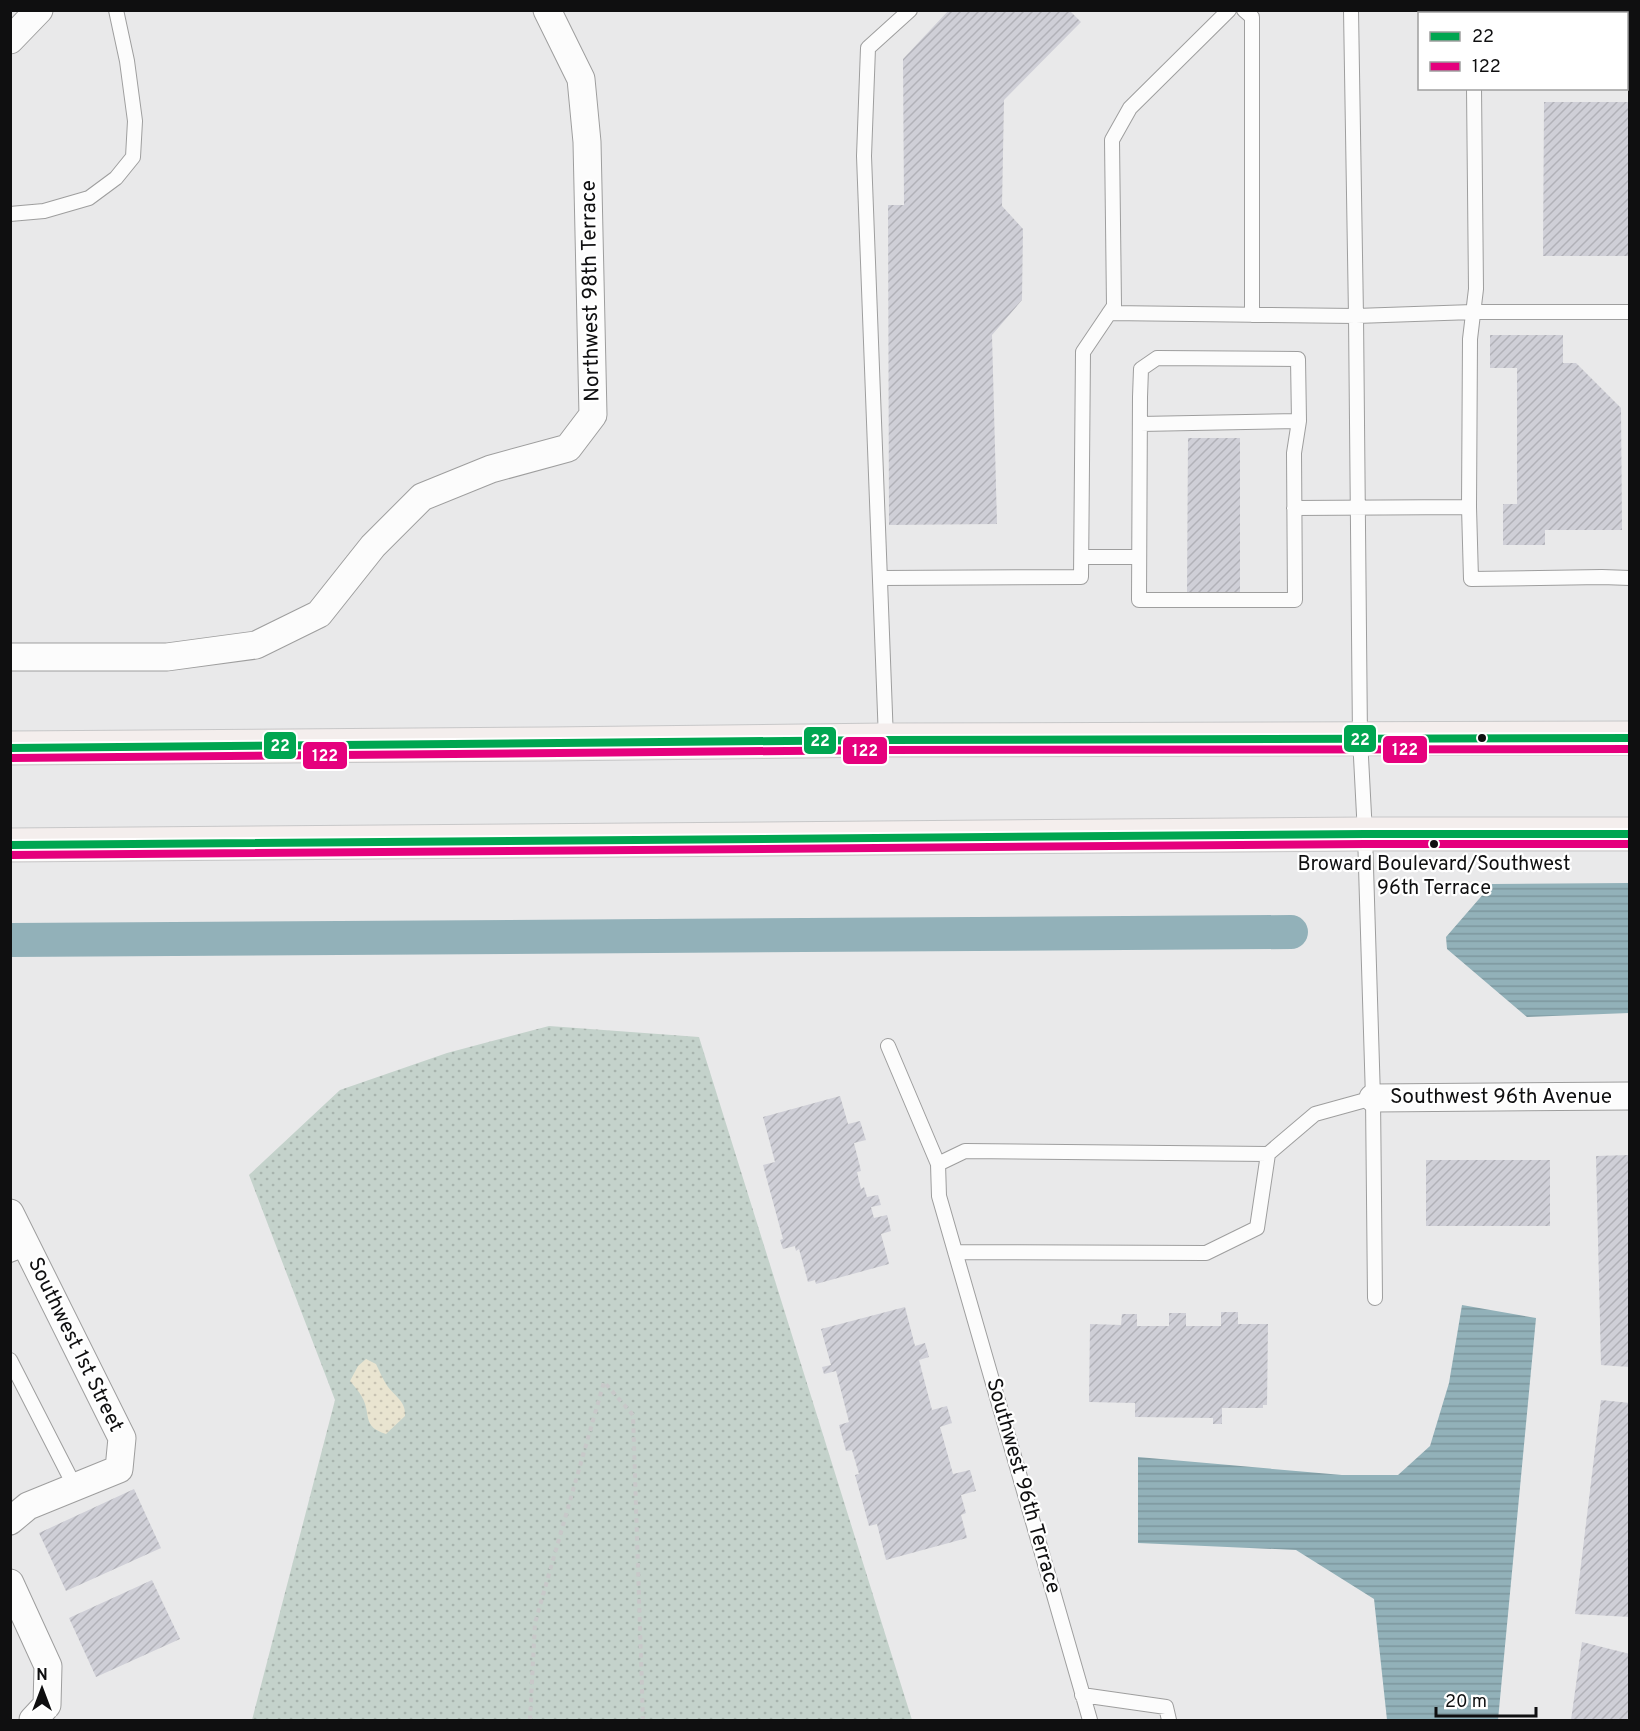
<svg xmlns="http://www.w3.org/2000/svg" width="1640" height="1731" font-family="Overpass,sans-serif">
<style>
.grass{fill:url(#grass-dots)}
.sand{fill:url(#sand-dots)}
.water{fill:url(#water-rules)}
.lines{fill:none;stroke-linecap:round;stroke-linejoin:round}
.canal{stroke:#92b1b9;stroke-width:34}
.building{fill:url(#building-hatch)}
.lane-casing{stroke:#9e9e9e;stroke-width:16}
.street-casing{stroke:#9e9e9e;stroke-width:29}
.primary-casing{stroke:#c7c7c8;stroke-width:35}
.path{stroke:#c8c8c9;stroke-width:4;stroke-dasharray:4.5 4.5;stroke-linecap:butt}
.lane{stroke:#fcfcfc;stroke-width:14}
.street{stroke:#fcfcfc;stroke-width:27}
.primary{stroke:#f4eeed;stroke-width:33}
.bus-1-casing{stroke:#fff;stroke-width:12}
.bus-2-casing{stroke:#fff;stroke-width:12}
.bus-1{stroke:#00a651;stroke-width:8}
.bus-2{stroke:#e5007d;stroke-width:8}
.bus-dot{fill:#0f0f10;stroke:#fff;stroke-width:2}
.labels{text-anchor:middle;dominant-baseline:central;stroke-width:4.5;stroke-linejoin:round;paint-order:stroke}
.bus-label{font-size:20px;fill:#0f0f10;stroke:#fff}
.street-label{font-size:21px;fill:#0f0f10;stroke:#fff}
.line-badge{stroke:#fff;stroke-width:2}
.badge-label{font-size:16px;text-anchor:middle;font-weight:bold;fill:#fff}
</style>
<defs>
<pattern id="grass-dots" width="8" height="8" patternUnits="userSpaceOnUse" patternTransform="scale(1.5)"><rect width="8" height="8" fill="#c4d2cb"/><path d="M2 2h.1M6 6h.1" fill="none" stroke="#a7b3ad" stroke-width="1.8" stroke-linecap="round"/></pattern>
<pattern id="sand-dots" width="8" height="8" patternUnits="userSpaceOnUse" patternTransform="scale(1.5)"><rect width="8" height="8" fill="#e9e4d0"/><path d="M2 2h.1M6 6h.1" fill="none" stroke="#c7c2b2" stroke-width="1.8" stroke-linecap="round"/></pattern>
<pattern id="water-rules" width="6" height="5" patternUnits="userSpaceOnUse" patternTransform="scale(1.5)"><rect width="6" height="5" fill="#92b1b9"/><path d="M0 2.5h6" fill="none" stroke="#7d979e"/></pattern>
<pattern id="building-hatch" width="6" height="6" patternUnits="userSpaceOnUse" patternTransform="scale(1.5)"><rect width="6" height="6" fill="#cfcfd7"/><path d="M-1 1l2-2M0 6l6-6M5 7l2-2" fill="none" stroke="#b1b1b8"/></pattern>
</defs>
<rect width="100%" height="100%" fill="#e9e9ea"/>
<path class="grass" d="M549 1026 699 1037 912 1720H252L335 1400 249 1175 340 1090 447 1053Z"/>
<path class="sand" d="M366 1359 376 1364C380 1372 383 1380 388 1387 396 1397 406 1402 405 1416L386 1434C361 1426 372 1415 362 1397 359 1391 354 1386 350 1381L358 1366Z"/>
<path class="water" d="M1629 883V1013L1527 1017 1447 949 1446 937 1492 884Z
M1462 1305 1536 1318 1498 1720H1387L1374 1599 1296 1550 1138 1543V1457L1342 1475H1398L1430 1446 1449 1383Z"/>
<g class="lines">
<path class="canal" d="M10 940 1291 932"/>
</g>
<path class="building" d="M949 10H1069L1081 22 1004 100 1002 206 1023 229 1022 300 992 335 997 524 889 525 888 205H904L903 59Z
M1544 102H1630V256H1543Z
M1490 335H1563V363H1576L1621 408 1622 530H1545V545H1503V504H1517V368H1490Z
M1188 438H1240V594H1187Z
M840 1096 848 1124 860 1121 866 1140 854 1143 861 1171 857 1172 861 1189 864 1187 867 1197 878 1195 881 1205 871 1207 874 1218 887 1215 891 1231 881 1234 889 1264 816 1284 815 1280 808 1282 799 1249 796 1251 795 1246 783 1249 780 1240 783 1239 763 1165 775 1162 763 1117Z
M1630 1155V1367L1601 1365 1596 1156Z
M1426 1160H1550V1226H1426Z
M905 1307 915 1346 925 1343 929 1357 919 1360 932 1410 947 1406 952 1423 940 1427 953 1474 970 1470 976 1491 961 1495 966 1513 961 1515 967 1538 886 1560 877 1524 869 1526 855 1475 859 1474 852 1450 846 1451 839 1425 849 1422 836 1371 824 1374 822 1367 831 1365 821 1329Z
M1221 1312H1238V1324H1268L1267 1405H1263V1408H1222V1424H1213V1418L1135 1417V1403L1089 1402 1090 1324 1121 1325 1122 1314H1137V1326H1169V1313H1186V1326H1221Z
M1601 1400 1630 1403V1617L1575 1614Z
M134 1489 161 1548 66 1591 39 1533Z
M152 1580 180 1639 96 1677 69 1618Z
M1582 1642 1630 1654V1720H1571Z"/>
<g class="lines">
<g class="lane-casing">
<path id="lane" d="M1244 10 1252 17V315
M1351 10 1356 316 1360 738 1365 834 1373 1098 1375 1298
M1473 10V14
M1568 10 1569 14
M1621 10V14
M1626 37H1630
M10 214 44 211 89 198 116 178 133 157 135 121 127 61 116 10
M1109 313 1356 316 1473 312H1630
M1157 358 1298 359 1299 421 1294 453 1295 600H1139L1140 397 1141 369Z
M1140 424 1299 421
M1469 507 1470 339 1476 289 1474 88
M1294 508 1469 507 1471 579 1602 577 1630 578
M1082 557H1139
M881 578 1081 577 1083 352 1114 306 1112 140 1130 108 1229 10
M886 740 864 156 868 48 910 10
M888 1046 938 1164
M955 1252 1206 1253 1257 1228 1268 1154
M10 1255 28 1248
M10 1360 75 1487
M1082 1695 1166 1707 1169 1720
M1090 1720 939 1196 938 1164 965 1151 1268 1154 1315 1114 1373 1098"/>
</g>
<g class="street-casing">
<path id="street" d="M10 40 39 10
M10 657H167L256 645 319 614 373 546 422 497 491 469 568 448 593 415 587 142 581 79 547 10
M1373 1098 1630 1096
M10 1213 122 1438 119 1469 28 1506 10 1521
M10 1583 48 1666 47 1705 33 1720"/>
</g>
<g class="primary-casing">
<path id="primary" d="M10 748 549 744 886 740 1630 738
M10 845 1365 834H1630"/>
</g>
<path class="path" d="M530 1720 535 1623 604 1382 633 1415 643 1720"/>
<use href="#lane" class="lane"/>
<use href="#street" class="street"/>
<use href="#primary" class="primary"/>
<g class="bus-1-casing">
<path id="bus-1" d="M10 748 886 740 1630 738
M10 845 1365 834H1630"/>
</g>
<g class="bus-2-casing">
<path id="bus-2" d="M10 758 886 750 1630 749
M10 855 1365 844H1630"/>
</g>
<use href="#bus-1" class="bus-1"/>
<use href="#bus-2" class="bus-2"/>
</g>
<g class="bus-dot">
<circle cx="1482" cy="738" r="5"/>
<circle cx="1434" cy="844" r="5"/>
</g>
<g class="labels">
<g class="bus-label">
<text x="1434" y="865">Broward Boulevard/Southwest<tspan x="1434" dy="24">96th Terrace</tspan></text>
</g>
<g class="street-label">
<text transform="translate(591 291) rotate(-91)">Northwest 98th Terrace</text>
<text x="1501" y="1097">Southwest 96th Avenue</text>
<text transform="translate(75 1345) rotate(64)">Southwest 1st Street</text>
<text transform="translate(1023 1486) rotate(74)">Southwest 96th Terrace</text>
</g>
</g>
<g class="line-badge">
<rect x="1343" y="724" width="34" height="29" rx="6" fill="#00a651"/>
<rect x="803" y="726" width="34" height="29" rx="6" fill="#00a651"/>
<rect x="263" y="731" width="34" height="29" rx="6" fill="#00a651"/>
<rect x="1382" y="735" width="46" height="29" rx="6" fill="#e5007d"/>
<rect x="842" y="736" width="46" height="29" rx="6" fill="#e5007d"/>
<rect x="302" y="741" width="46" height="29" rx="6" fill="#e5007d"/>
</g>
<g class="badge-label">
<text x="1360" y="745">22</text>
<text x="820" y="746">22</text>
<text x="280" y="751">22</text>
<text x="1405" y="755">122</text>
<text x="865" y="756">122</text>
<text x="325" y="761">122</text>
</g>
<rect width="1640" height="1731" fill="none" stroke="#0f0f10" stroke-width="24"/>
<rect x="1418" y="12" width="210" height="78" fill="#ffffff" stroke="#9f9f9f" stroke-width="1.5"/>
<rect x="1430" y="32" width="30" height="9" fill="#00a651" stroke="#9f9f9f" stroke-width="1.5"/>
<text x="1472" y="42" font-size="18" fill="#0f0f10">22</text>
<rect x="1430" y="62" width="30" height="9" fill="#e5007d" stroke="#9f9f9f" stroke-width="1.5"/>
<text x="1472" y="72" font-size="18" fill="#0f0f10">122</text>
<g transform="translate(42 1689)" stroke="#ffffff" stroke-width="4.5" paint-order="stroke">
<path d="M0-4.5L10 22L0 15L-10 22Z" fill="#0f0f10"/>
<text y="-9" font-size="16" font-weight="bold" text-anchor="middle" fill="#0f0f10">N</text>
</g>
<path d="M1436 1707v9h100v-9" fill="none" stroke="#0f0f10" stroke-width="3"/>
<text x="1445" y="1707" font-size="18" fill="#0f0f10" stroke="#ffffff" stroke-width="4.5" paint-order="stroke">20 m</text>
</svg>
